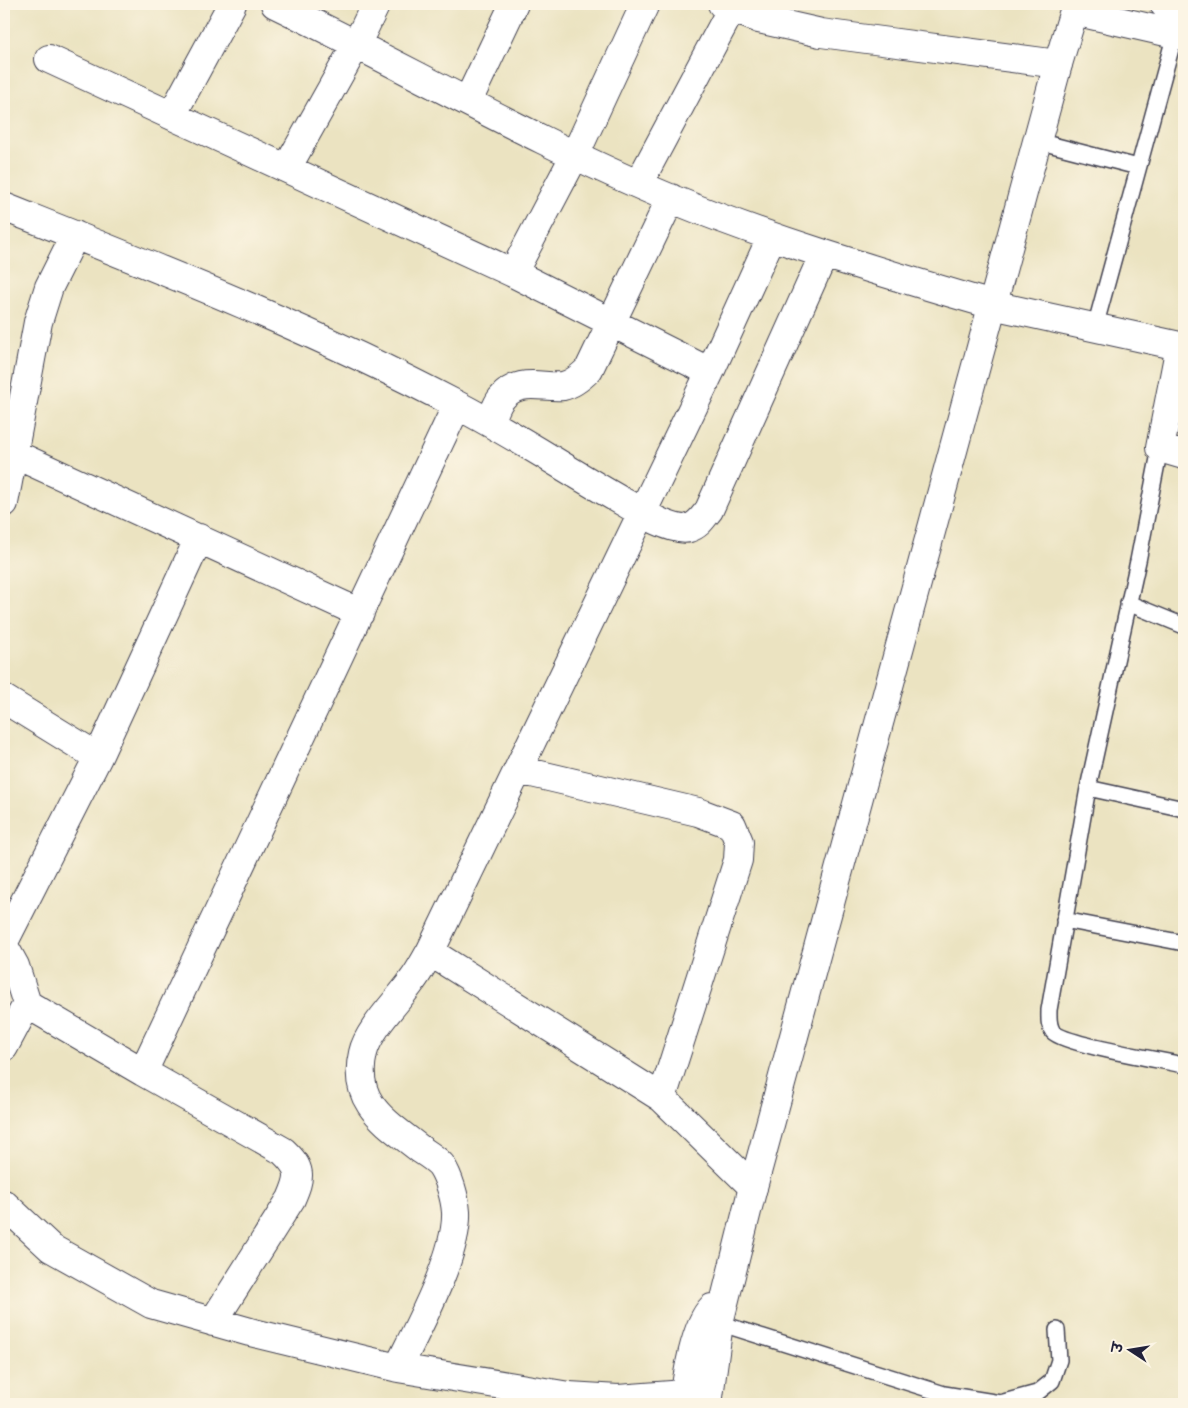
<svg xmlns="http://www.w3.org/2000/svg" width="1188" height="1408" font-family="'Playpen Sans','Playpen Sans Deva',sans-serif">
<style>
.lines{fill:none;stroke-linecap:round;stroke-linejoin:round}
.service-casing{stroke:#403f4f;stroke-width:18}
.minor-casing{stroke:#403f4f;stroke-width:30}
.tertiary-casing{stroke:#403f4f;stroke-width:30}
.secondary-casing{stroke:#403f4f;stroke-width:30}
.primary-casing{stroke:#403f4f;stroke-width:30}
.service{stroke:#fff;stroke-width:15}
.minor{stroke:#fff;stroke-width:28}
.tertiary{stroke:#fff;stroke-width:28}
.secondary{stroke:#fff;stroke-width:28}
.primary{stroke:#fff;stroke-width:28}
</style>
<rect width="100%" height="100%" fill="#fcf5e5"/>
<filter id="ink" filterUnits="userSpaceOnUse"><feTurbulence type="fractalNoise" baseFrequency=".02" numOctaves="2"/><feDisplacementMap in="SourceGraphic" scale="10" xChannelSelector="R" yChannelSelector="G"/><feConvolveMatrix kernelMatrix="1 2 1 2 8 2 1 2 1" color-interpolation-filters="sRGB"/></filter>
<filter id="wash" filterUnits="userSpaceOnUse"><feTurbulence type="fractalNoise" baseFrequency=".0096" numOctaves="4" result="noise"/><feDisplacementMap in="SourceGraphic" scale="20" xChannelSelector="R" yChannelSelector="G"/><feGaussianBlur stdDeviation="1.12" result="paint"/><feColorMatrix in="noise" values="0 0 0 0 0 0 0 0 0 0 0 0 0 0 0 0 0 1.4 0 .05"/><feComposite in="paint" operator="in"/></filter>
<g filter="url(#wash)">
<rect width="100%" height="100%" fill="#ebe3c1"/>
</g>
<g filter="url(#ink)">
<g class="lines">
<g class="service-casing">
<path id="service" d="M1037 141 1138 167
M1095 327 1175 34
M1160 448 1138 561 1088 788 1049 1010C1049 1018 1048 1025 1053 1032 1066 1045 1161 1060 1184 1065
M1128 603 1184 626
M1088 788 1184 809
M1064 920 1184 943
M719 1323 944 1394 1000 1403 1037 1393 1052 1381 1059 1360 1057 1330"/>
</g>
<g class="minor-casing">
<path id="minor" d="M275 4C407 68 536 142 672 199 777 242 884 273 992 305
M722 4 759 19 821 33 1058 64
M49 59 513 273 710 372
M468 101 514 4
M172 115 232 4
M287 168 357 43 376 4
M639 183 732 8
M4 207C157 268 311 328 457 405 515 435 570 472 627 504 640 512 675 533 689 528 699 525 703 517 709 510L824 254
M513 273 575 155 645 4
M1180 346 1160 448 1184 455
M490 423C493 416 496 405 501 399 518 377 541 388 563 386 573 384 582 376 589 369L671 198
M12 453 360 613
M4 503 38 322 49 287 75 235
M4 699 98 757
M519 770 698 812 732 825 739 842 738 860 662 1098
M4 942 98 757 199 538
M4 946 15 966 27 1004
M430 952 662 1098 753 1187
M4 1047 27 1004 143 1072 457 405
M143 1072 283 1151C302 1169 301 1176 291 1199L213 1322
M4 1204 51 1248 151 1304 250 1332 398 1368C417 1329 458 1254 456 1212 455 1198 449 1177 441 1165 436 1159 426 1153 420 1149 386 1122 351 1103 363 1053 368 1030 398 1001 412 981 419 972 424 962 430 952L710 372 771 238
M398 1368 569 1396 618 1399 685 1394"/>
</g>
<g class="tertiary-casing">
<path id="tertiary" d="M1164 4 1184 9
M1074 11 1184 36"/>
</g>
<g class="secondary-casing">
<path id="secondary" d="M992 305 1184 347"/>
</g>
<g class="primary-casing">
<path id="primary" d="M684 1404C686 1380 695 1325 712 1308
M708 1404 719 1323 753 1187 1058 64 1076 4"/>
</g>
<use href="#service" class="service"/>
<use href="#minor" class="minor"/>
<use href="#tertiary" class="tertiary"/>
<use href="#secondary" class="secondary"/>
<use href="#primary" class="primary"/>
</g>
</g>
<rect width="1188" height="1408" fill="none" stroke="#fcf5e5" stroke-width="20"/>
<g transform="translate(1130 1350) rotate(282)" stroke="#fcf5e5" stroke-width="4" paint-order="stroke">
<path d="M0-4L9 19L0 12L-9 19Z" fill="#22223b"/>
<text y="-8" font-size="14" font-weight="bold" text-anchor="middle" fill="#22223b">उ</text>
</g>
</svg>
